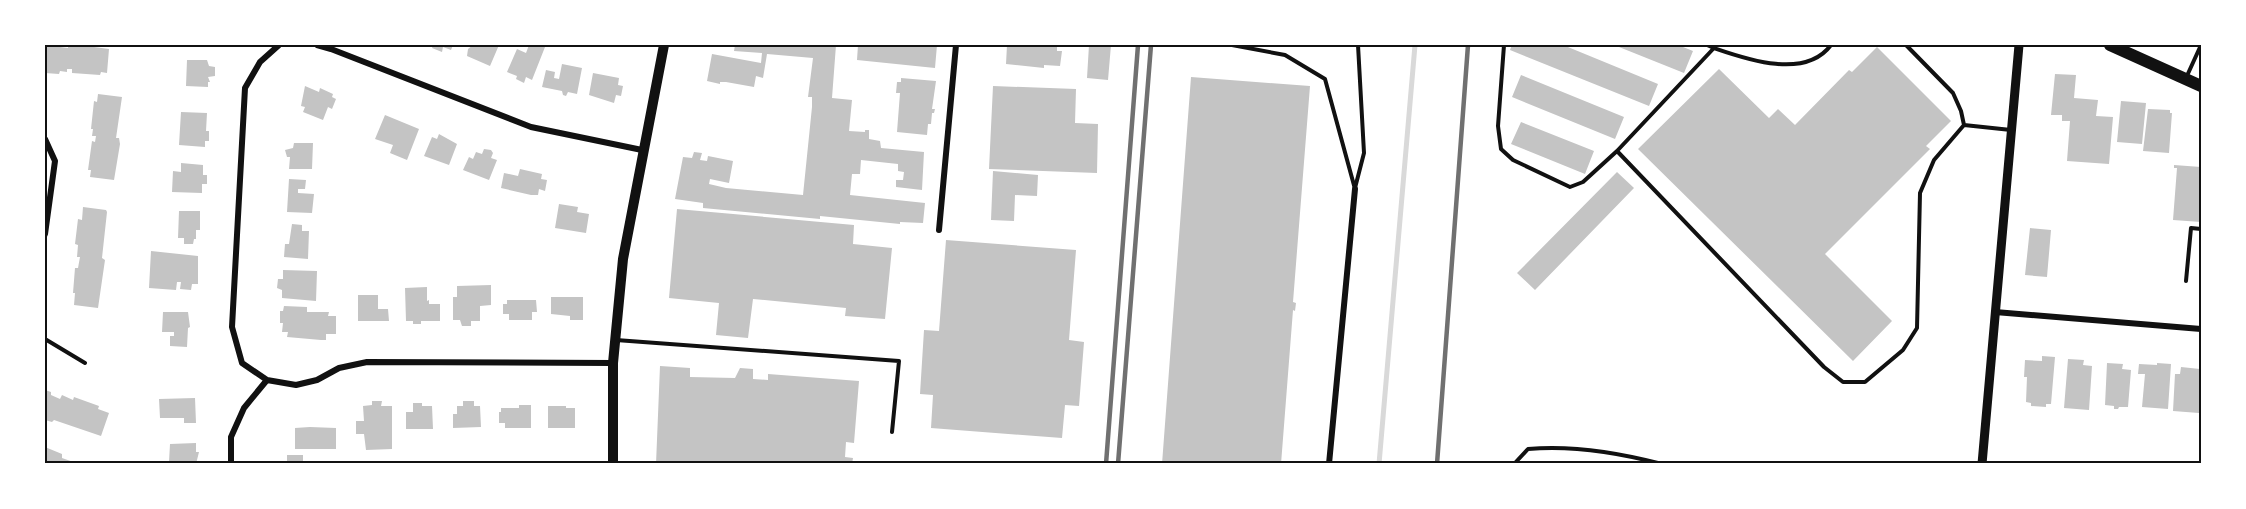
<svg xmlns="http://www.w3.org/2000/svg" width="2246" height="509" font-family="'Public Sans',sans-serif">
<style>
.lines{fill:none;stroke-linecap:round;stroke-linejoin:round}
.stream{stroke:#d9d9d9;stroke-width:5}
.building{fill:#c4c4c4}
.service{stroke:#111;stroke-width:4}
.minor{stroke:#111;stroke-width:6}
.tertiary{stroke:#111;stroke-width:9}
.secondary{stroke:#111;stroke-width:10}
.primary{stroke:#111;stroke-width:12}
.rail{stroke:#707070;stroke-width:4.5}
.neatline{fill:none;stroke:#111;stroke-width:2}
</style>
<rect width="100%" height="100%" fill="#fff"/>
<g class="lines">
<path class="stream" d="M1379 464 1415 45"/>
</g>
<path class="building" d="M45 45 68 48V45H79L109 49 107 73 101 72 100 75 72 73V69H67V72L60 71 59 74 45 73Z
M433 45H453L451 50 443 47 442 52 432 48Z
M473 45H499L490 66 467 56 468 49Z
M529 45 545 47 532 80 526 77 524 83 516 79 517 76 507 72 517 49 526 53Z
M735 45H836L832 98 852 100 849 131 865 132V130H869V139L880 141 881 148 924 152 922 190 896 187V180H903L904 172 898 171V164L861 160 860 174H852L850 195 925 203 923 223 900 222V224L820 216V219L703 208V203L675 199 683 157 692 158 694 152 702 153 700 160 707 161 708 156 733 161 729 183 710 179 709 184 726 188 803 195 812 107V97H808L813 58 767 54 763 78 756 76 754 87 726 82H720V84L707 81 712 54 761 63 762 53 734 51Z
M858 45H937L935 68 857 60Z
M1007 45H1057V51H1062L1060 66 1044 65V68L1006 64Z
M1089 45H1111L1108 80 1087 78Z
M1512 45H1563L1658 84 1649 106 1510 50Z
M1614 45H1678L1693 51 1684 73Z
M1877 47 1951 121 1926 146 1930 149 1825 254 1892 321 1853 361 1638 149 1719 69 1769 118 1778 109 1795 125 1849 70 1852 72Z
M187 60H207L209 66 215 67V76L208 77 210 82H208V87L186 86Z
M562 64 582 68 577 94 568 92 566 96 563 95 562 91 542 87 546 70 555 72 554 78 559 79Z
M593 73 619 78 618 85 623 86 621 96 616 95 614 103 589 95Z
M2055 74 2076 75 2074 98 2098 100 2096 116 2113 117 2109 164 2067 161 2070 121H2062V115H2051Z
M1521 75 1624 117 1615 139 1512 97Z
M1191 77 1310 86 1293 302 1296 303 1295 311 1293 310 1281 464H1162Z
M901 78 936 81 932 109H935L934 113H932L931 124H928L927 135 897 132 900 93H896L897 82H901Z
M305 86 319 92 320 88 333 94 332 97 336 99 332 109 328 107 323 120 303 112 305 107 301 106Z
M993 86 1076 89 1075 123 1098 124 1097 173 989 169Z
M98 94 122 97 116 138H119L120 144 114 180 90 177 91 170H88L92 141 95 142 96 136H92L93 129H91L94 101 97 102Z
M2121 101 2146 103 2142 144 2117 142Z
M2148 109 2170 110V113H2172L2169 153 2143 151Z
M181 112 207 113 206 131H209V141H205V147L179 145Z
M385 115 419 129 407 160 390 153 393 145 375 139Z
M1521 122 1594 151 1585 174 1511 144Z
M439 134 457 144 449 165 424 156 432 137 437 139Z
M294 143H313L312 169H289L290 157H287L285 150 293 148Z
M484 149 491 150 493 153 491 158 497 160 489 180 463 170 469 157 473 159 476 152 482 154Z
M181 163 203 165V175H207V184H202V193L172 192 173 171 181 172Z
M2174 165 2201 167V222L2173 220 2177 168H2174Z
M520 169 542 174 541 179 547 180 545 191 539 189 538 195H531L501 188 504 173 518 176Z
M993 171 1038 175 1037 196 1015 195 1014 221 991 220Z
M1617 172 1634 188 1535 290 1517 273Z
M289 179 306 180 305 189H298V193L314 194 312 213 287 212Z
M559 204 578 207 577 212 589 214 586 233 555 228Z
M83 207 106 210 107 212 102 258 105 260 98 308 74 305 75 293H73L75 268H78L80 257H77L78 245 75 244 78 219 82 220Z
M677 209 854 225 853 244 892 248 885 319 845 316 846 308 753 299 748 338 716 335 719 303 669 298Z
M179 211H200V230H196V239H194L193 244H184V238H178Z
M292 224 302 225V231H309L308 259 284 257 285 244H289Z
M2030 228 2051 230 2047 277 2025 275Z
M946 240 1076 250 1069 340 1084 342 1079 406 1065 405 1062 438 931 428 933 395 920 394 924 330 939 331Z
M151 251 198 256V284H192L191 290 180 289 181 282H177L176 290 149 288Z
M283 270 317 271 316 301 282 298V290L277 288 278 279H283Z
M491 285V305L480 306V321H471V326H462L460 320H453V297H457V286Z
M427 287V301L429 300V304H440V321H421V324H413V321H406L405 288Z
M358 295H378V309H388L389 321H358Z
M551 297H583V320H570V316L551 314Z
M507 300H536L537 312H532V320H509V314H503V304H507Z
M284 306 307 307V312H329L328 316H336V334H326V340H321L287 337 288 332H282L283 323H280V311H283Z
M163 312H188L190 327 188 328 187 347 170 346V336H174V332H162Z
M2042 356 2055 357 2051 404H2046V407L2031 406V403L2026 402 2027 377H2024L2025 360 2042 361Z
M2068 359 2084 360 2083 365 2092 366 2089 410 2064 408Z
M2107 363 2123 364 2122 369 2131 370 2128 407H2119L2118 409H2114V406L2105 405Z
M2157 363 2171 364 2168 409 2142 407 2145 374H2138L2139 364 2157 365Z
M660 366 690 368V377L735 378 740 368 753 369V379L768 380V374L859 381 854 443 846 442 845 457 853 458 852 464H656Z
M2181 367 2200 369 2199 413 2173 411 2175 374H2180Z
M45 390 51 392V395L60 399 62 395 73 400 74 397 99 406 98 409 109 413 101 436 54 420 52 422 45 420Z
M195 398 196 423H184V418H160L159 399Z
M372 401H382L381 406H392V449L366 450 364 434H356V421H364L363 406 372 405Z
M463 401H474V406H480L481 427 453 428V414H457V406H463Z
M413 403H422V406H432L433 429H406V412H413Z
M519 405H531V428H505V423H499V412H501V408H519Z
M548 406H566V408H575V428H548Z
M310 427 336 428V449H295V428Z
M196 443V452H199L196 464H171L169 462 170 444Z
M45 447 62 454V458L79 464H45Z
M287 455H303V463L287 464Z"/>
<g class="lines">
<path class="service" d="M1232 45 1285 55 1325 79 1355 189
M1504 45 1498 126 1501 149 1513 160 1570 187 1583 182 1617 151
M1707 45 1714 48
M1831 45C1805 80 1746 59 1714 48L1617 151 1824 367 1843 382H1865L1903 350 1917 328 1920 193 1934 160 1964 125
M1906 45 1953 93 1961 111 1964 125 2011 130
M2186 78 2201 45
M2201 140V141
M1355 188 1364 153 1358 45
M2186 281 2191 228 2201 229
M45 339 85 363
M616 340 899 361 892 432
M1514 464 1528 449C1572 445 1620 453 1662 464"/>
<path class="minor" d="M279 45 260 62 245 88 232 327 242 363 267 380 296 385 317 380 339 368 367 362 613 363
M317 45 331 49 531 127 642 150
M45 139 55 161 45 234
M939 230 956 45
M1995 312 2201 329
M231 464V437L244 408 267 380
M1329 464 1355 189"/>
<path class="tertiary" d="M1982 464 2019 45"/>
<path class="secondary" d="M613 464V363L623 259 664 45"/>
<path class="primary" d="M2110 45 2201 86"/>
<path class="rail" d="M1106 464 1138 45
M1118 464 1151 45
M1437 464 1468 45"/>
</g>
<rect width="2246" height="509" fill="none" stroke="#ffffff" stroke-width="93"/>
<rect x="46" y="46" width="2154" height="416" class="neatline"/>
</svg>
